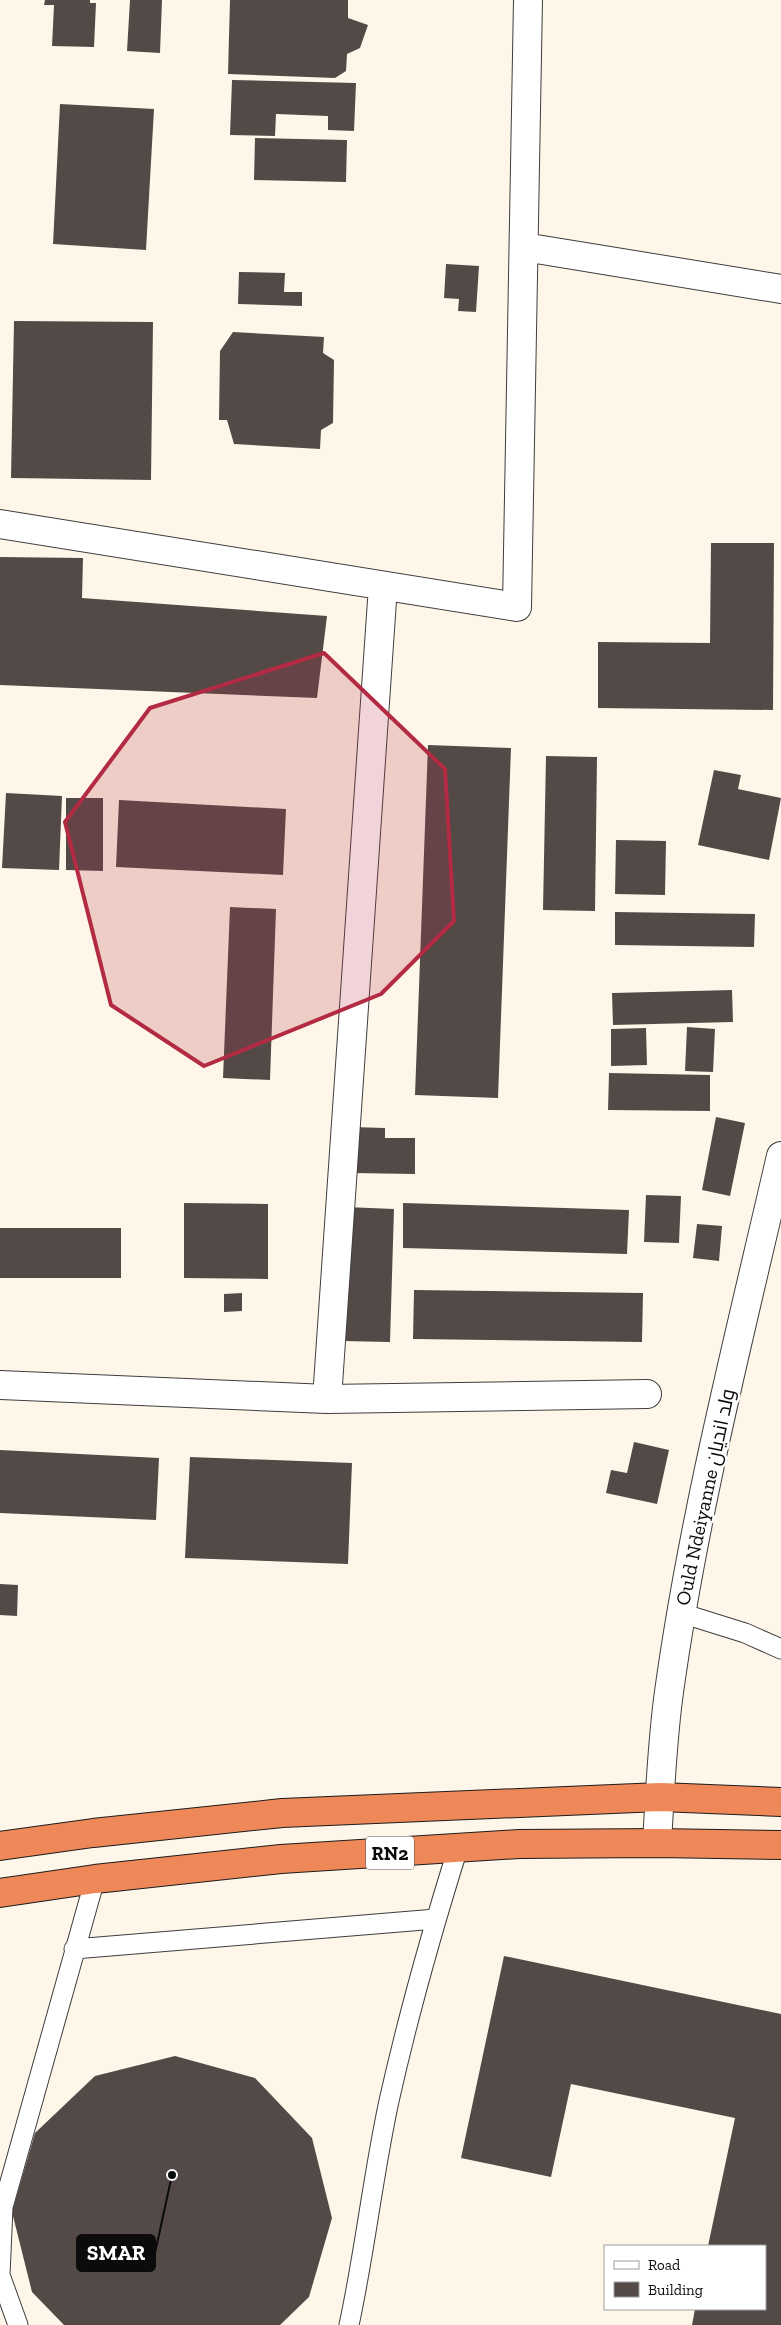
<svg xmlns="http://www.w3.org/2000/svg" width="781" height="2325" font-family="'Zilla Slab',Cairo,serif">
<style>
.building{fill:#534a48}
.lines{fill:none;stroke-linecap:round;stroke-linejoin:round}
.lane-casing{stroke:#3e3e3e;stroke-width:21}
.street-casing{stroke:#3e3e3e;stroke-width:30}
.highway-casing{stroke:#1c1c1c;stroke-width:30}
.lane{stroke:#fff;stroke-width:19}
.street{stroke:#fff;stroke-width:28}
.highway{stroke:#ee8858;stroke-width:28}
.marked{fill:#b32a43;fill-opacity:0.2;stroke:#b32a43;stroke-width:4;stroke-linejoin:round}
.labels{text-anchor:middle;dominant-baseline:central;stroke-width:5;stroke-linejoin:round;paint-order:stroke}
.shield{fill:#fff;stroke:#545454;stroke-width:1}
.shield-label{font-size:19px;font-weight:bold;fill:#0b0b0b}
.street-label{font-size:20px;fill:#0b0b0b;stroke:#fff}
.leader{fill:none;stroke:#0b0b0b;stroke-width:2}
.callout-dot{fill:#0b0b0b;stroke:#fff;stroke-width:2}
.callout{fill:#0b0b0b;stroke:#0b0b0b;stroke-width:2}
.callout-label{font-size:21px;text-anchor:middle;font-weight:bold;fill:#fff}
</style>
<rect width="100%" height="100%" fill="#fef7e9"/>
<path class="building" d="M45 0H90V3H96L94 47 52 46 54 5H44Z
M130 0H162L160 53 127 51Z
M230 0H348V18L368 25 360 48 347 54 346 71 335 78 228 74Z
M232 80 356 83 354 131 328 130V116L276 114 275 136 230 135Z
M60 104 154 109 146 250 53 244Z
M255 138 347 140 346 182 254 180Z
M446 264 479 266 476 312 458 311 459 299 444 298Z
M239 272 285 273 284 292H302V306L238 304Z
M14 321 153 322 151 480 11 478Z
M233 332 324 337 323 353 334 360 333 423 321 430 320 449 234 444 227 420H219L220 351Z
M711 543H774L773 710 598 708V642L710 643Z
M0 557 83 558 82 598 327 616 317 698 0 685Z
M428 745 511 748 498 1098 415 1095Z
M546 756 597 757 595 911 543 910Z
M714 770 741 775 738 789 781 798 769 860 698 845Z
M6 793 62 796 59 870 2 868Z
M66 798H103V871L66 870Z
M119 800 286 809 283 875 116 867Z
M616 840 666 841 665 895 615 894Z
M230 907 276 909 270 1080 223 1078Z
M615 912 755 914 754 947 615 945Z
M732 990 733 1022 613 1025 612 993Z
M687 1027 715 1029 713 1072 685 1071Z
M646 1028 647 1065 611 1066V1029Z
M609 1073 710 1075V1111L608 1110Z
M716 1117 745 1123 730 1196 702 1190Z
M353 1127 385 1128V1138H415V1174L352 1173Z
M646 1195 681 1196 679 1243 644 1242Z
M184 1203 268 1204V1279L184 1278Z
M403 1203 629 1210 627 1254 403 1248Z
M346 1207 394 1209 390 1342 342 1341Z
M697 1224 722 1226 719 1261 693 1258Z
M0 1228H121V1278H0Z
M414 1290 643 1293 642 1342 413 1339Z
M242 1293V1311L224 1312V1294Z
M634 1442 669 1450 657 1504 606 1493 611 1470 627 1473Z
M0 1450 159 1458 156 1520 0 1513Z
M190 1457 352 1463 348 1564 185 1558Z
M0 1584 18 1585 17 1616 0 1615Z
M504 1956 781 2014V2325H692L695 2309H765V2246H708L735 2118 571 2084 551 2177 461 2158Z
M175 2056 255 2078 312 2138 332 2218 309 2297 280 2325H64L32 2292 12 2212 35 2133 95 2076Z"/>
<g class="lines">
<g class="lane-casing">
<path id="lane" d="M681 1613 745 1633 781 1649
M74 1949 436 1919
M18 2325 0 2275 3 2207 95 1879
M349 2325C365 2251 373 2175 389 2101 408 2016 432 1931 458 1848"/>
</g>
<g class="street-casing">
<path id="street" d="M524 247 781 289
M0 524 517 607 528 0
M0 1385 327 1399 647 1394
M327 1399 383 586
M657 1843C660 1793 662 1742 669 1692 694 1512 740 1334 781 1156"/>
</g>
<g class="highway-casing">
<path id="highway" d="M0 1846 93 1833 282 1813 660 1797 781 1802
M0 1893 95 1879 281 1859 519 1844 657 1843 781 1845"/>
</g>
<use href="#lane" class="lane"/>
<use href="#street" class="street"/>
<use href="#highway" class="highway"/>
</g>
<path class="marked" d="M324 653 445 769 454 921 381 994 204 1066 111 1005 65 822 150 708Z"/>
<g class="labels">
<rect class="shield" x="366" y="1836.5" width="48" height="33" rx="4"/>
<g class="shield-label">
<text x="390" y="1853">RN2</text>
</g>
<g class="street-label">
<text transform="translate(705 1497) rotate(-78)">Ould Ndeiyanne ولد انديان</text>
</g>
</g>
<path class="leader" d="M172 2175L155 2253"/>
<circle class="callout-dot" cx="172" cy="2175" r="5"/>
<rect class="callout" x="77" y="2235" width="78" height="36" rx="5"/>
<g class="callout-label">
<text x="116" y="2260">SMAR</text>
</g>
<rect x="604" y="2245" width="162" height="65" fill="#ffffff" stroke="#9d9d9d"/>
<rect x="614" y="2261" width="25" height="8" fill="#ffffff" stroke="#9d9d9d"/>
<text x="648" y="2270" font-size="15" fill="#0b0b0b">Road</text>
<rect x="614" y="2282" width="25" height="15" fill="#534a48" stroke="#9d9d9d"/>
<text x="648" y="2295" font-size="15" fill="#0b0b0b">Building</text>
</svg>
